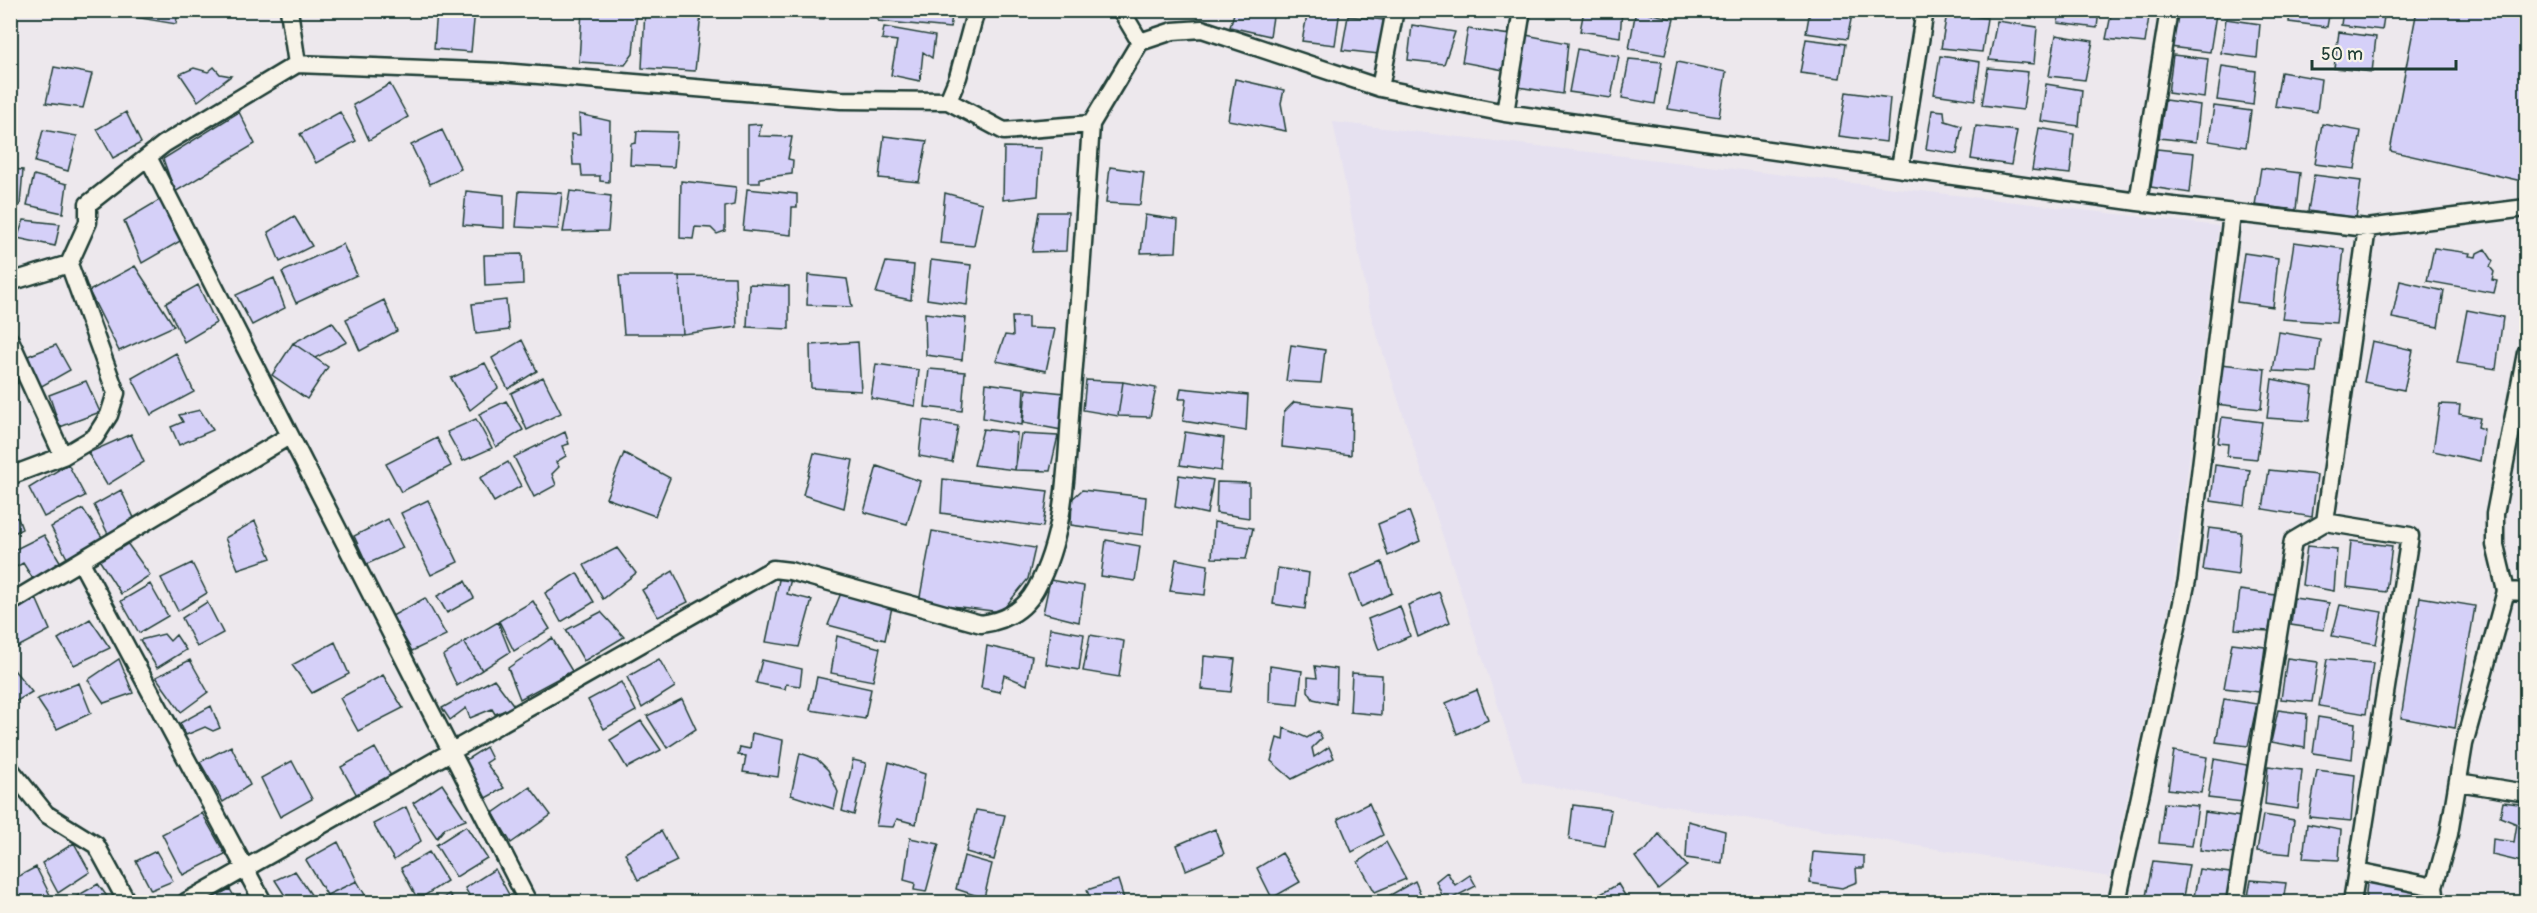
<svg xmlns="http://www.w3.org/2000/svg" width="2537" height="913" font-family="Pangolin,sans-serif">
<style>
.built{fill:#e6e1f0}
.building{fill:#d5d0f8;stroke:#1f3d34;stroke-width:1.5}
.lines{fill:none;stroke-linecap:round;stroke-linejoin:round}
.minor-casing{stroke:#1f3d34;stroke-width:21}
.minor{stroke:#f7f3e8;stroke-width:16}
</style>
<rect width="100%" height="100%" fill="#ede8ed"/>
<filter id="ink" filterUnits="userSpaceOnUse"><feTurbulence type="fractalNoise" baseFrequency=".0167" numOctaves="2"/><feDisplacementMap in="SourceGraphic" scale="12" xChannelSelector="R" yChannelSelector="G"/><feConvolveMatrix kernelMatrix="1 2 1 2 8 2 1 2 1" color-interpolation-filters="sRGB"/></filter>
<g filter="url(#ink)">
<path class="built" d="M1333 122 2219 226 2172 593 2110 877 1523 782 1371 316Z"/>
<path class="building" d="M135 10H178L176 24 134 17Z
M437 10H475L471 52 434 49Z
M582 10H637L633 54 625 65 579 62Z
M645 10 701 14 695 71 642 68Z
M710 10H763V15Z
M771 10H825L824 19 771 16Z
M880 10H953L950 28 878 21Z
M1235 10H1274L1270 36 1230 27Z
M1308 10H1340L1335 45 1302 41Z
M1472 10H1513V16Z
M1584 10H1622L1620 37 1580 31Z
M1636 10 1674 19 1665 55 1629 49Z
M1810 10H1853L1847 39 1806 33Z
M2060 10H2099L2097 28 2058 23Z
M2112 10H2150L2145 43 2106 39Z
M2175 10 2216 14 2210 52 2170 47Z
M2290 10H2330L2327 27 2289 22Z
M2343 10H2385L2382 30 2341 25Z
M2417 10H2526V182L2390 151Z
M1947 13 1987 18 1982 52 1941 48Z
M1348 16 1384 20 1379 54 1342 50Z
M2226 19 2260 24 2257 58 2221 53Z
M1997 21 2037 27 2034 64 1989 60Z
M1412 25 1455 32 1444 64 1408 60Z
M884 27 935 36 932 58 923 52 920 81 891 75 897 41 882 39Z
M1468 29 1510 35 1504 70 1462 62Z
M2339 32 2376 37 2372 72 2334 68Z
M1526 35 1568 43 1563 94 1518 87Z
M2056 35 2093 41 2085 80 2049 76Z
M1806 39 1845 44 1840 78 1800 73Z
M1577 49 1619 56 1611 98 1569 92Z
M2173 55 2208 59 2204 98 2168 93Z
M1940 56 1980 62 1975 100 1934 94Z
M1629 59 1662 62 1655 104 1622 98Z
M1677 62 1726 72 1719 117 1668 109Z
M2222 66 2256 71 2253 105 2217 100Z
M54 67 92 74 83 108 46 103Z
M214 67 220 74 231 76 198 101 180 74 194 68 208 72Z
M1988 68 2028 72 2023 110 1982 105Z
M2281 72 2321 79 2317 112 2275 106Z
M1235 79 1284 90 1281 103 1286 131 1228 120Z
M390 84 408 117 369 140 353 105Z
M2046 84 2082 90 2079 126 2041 121Z
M1846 92 1890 98 1886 142 1839 136Z
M2165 100 2200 105 2196 142 2159 138Z
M2214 106 2251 111 2246 147 2209 141Z
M1932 110 1944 111 1945 121 1962 126 1957 154 1926 149Z
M126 112 141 143 113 158 97 129Z
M239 112 255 144 175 192 163 159Z
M340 112 356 141 316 163 300 134Z
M579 114 610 121 609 182 600 181V176H582L581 165H573L571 134 580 135Z
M761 124 759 136 792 137 788 159 793 160 792 174 760 178V183H748V125Z
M2322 124 2361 131 2355 169 2315 164Z
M1976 126 2017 131 2011 165 1971 159Z
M2039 128 2074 134 2070 174 2032 170Z
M43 130 77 136 68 171 35 162Z
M442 130 461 169 430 184 411 145Z
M637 131 677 132 674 167 630 165 631 144 636 143Z
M884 136 927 141 919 182 879 178Z
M1004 147 1041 148 1038 196 1003 200Z
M2157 149 2194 153 2190 193 2151 187Z
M1110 167 1144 172 1140 205 1106 203Z
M2261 168 2300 173 2296 210 2255 205Z
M10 169 23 170 20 205 10 203Z
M34 175 67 184 63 213 27 205Z
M2314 175 2361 181 2356 218 2308 211Z
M681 181 736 187 734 205 725 207V231L717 234 711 228 695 227 693 239 680 238Z
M747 189 797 194V207H792L791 235 743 230Z
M466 191 504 195V228L463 225Z
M519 191 562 193 558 229 516 227Z
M570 191 611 196 608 231 563 232Z
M945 193 982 203 974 246 940 243Z
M161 199 182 240 142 263 124 221Z
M1039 212H1068L1066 251 1032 252Z
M1145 215 1178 220 1176 252 1141 253Z
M294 216 312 246 280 262 268 232Z
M24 220 60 224 55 246 17 238Z
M2294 242 2344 249 2336 323 2282 319Z
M343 244 357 275 296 303 282 272Z
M2434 248 2470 253 2469 256 2476 257 2477 253 2485 249 2493 261 2490 267 2494 272 2492 280 2497 281 2494 293 2427 281Z
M2244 253 2278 258 2273 307 2237 302Z
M522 254 523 284 485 286 484 255Z
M931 260 971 265 967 305 927 299Z
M886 262 914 265 911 300 876 293Z
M135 266 174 326 119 351 89 291Z
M808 275 847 279 852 307 807 305Z
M619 276H679L683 334H624Z
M679 276 735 277 737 327 683 334Z
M274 278 285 308 252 325 236 295Z
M2400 281 2444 291 2438 327 2392 318Z
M749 284 789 286V329L747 327Z
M198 285 216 323 184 342 166 303Z
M384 300 397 331 360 351 346 319Z
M506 300 509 330 476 334 472 304Z
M2467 310 2503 317 2496 369 2457 363Z
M925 313 966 318 962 360 926 355Z
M1012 317H1028V328L1055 329 1046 371 996 361 1005 335 1013 336Z
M332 322 347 342 315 358 293 343Z
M2279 332 2320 339 2316 373 2273 371Z
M522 340 537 371 508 389 492 358Z
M2372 341 2413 350 2404 390 2364 382Z
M858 342 861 391 811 388 810 345Z
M293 343 328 367 307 399 272 375Z
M56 345 70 370 40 387 28 356Z
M1291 345 1325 350 1321 383 1286 381Z
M176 353 194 392 151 415 132 378Z
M485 363 498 388 470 410 451 378Z
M876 364 919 370 915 406 871 398Z
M2221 364 2265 369 2261 409 2215 404Z
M929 369 965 372 962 411 925 407Z
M10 373 16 374 18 383 10 387Z
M543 377 561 413 527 430 511 393Z
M2272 379 2313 387 2309 421 2267 418Z
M1086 380 1123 382 1118 416 1083 410Z
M86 381 100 412 60 427 49 395Z
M1123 382 1156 388 1150 417 1118 416Z
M986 383 1024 388 1022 425 983 418Z
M1181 388 1248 395 1246 431 1183 421 1186 399H1179Z
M1026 389 1064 393 1062 430 1023 423Z
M506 401 523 430 496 447 479 414Z
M1294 402 1352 409 1351 455 1282 447 1284 412Z
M2440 404 2460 405 2459 414 2480 418 2478 427 2484 429 2480 461 2433 451Z
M200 410 213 430 179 445 171 427 183 422 179 415Z
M2222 417 2262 422 2257 459 2227 456 2228 444 2218 443Z
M476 419 492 448 463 461 447 432Z
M923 420 958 426 952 462 919 456Z
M983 429 1017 433 1015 470 974 465Z
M565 432 569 444 562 446 566 456 556 462 559 467 552 474 556 485 534 497 514 457Z
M1185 432 1224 438 1221 471 1180 465Z
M131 434 144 462 107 485 88 453Z
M1021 434 1058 436 1050 471 1015 470Z
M437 438 451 466 401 492 386 464Z
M624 453 670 478 655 516 606 498Z
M814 453 853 460 844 508 803 495Z
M508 462 521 486 494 502 480 478Z
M68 464 85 496 44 517 29 488Z
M2215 465 2250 470 2245 506 2211 501Z
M877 466 920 481 907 524 864 512Z
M2269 470 2317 475 2312 517 2263 509Z
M1179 475 1213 480 1207 514 1175 507Z
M943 479 1048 491 1043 527 941 513Z
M1217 482 1249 483V518L1216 513Z
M121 490 135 520 108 534 94 505Z
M1082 490 1146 497 1143 535 1071 525 1072 499Z
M428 500 458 562 431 575 401 513Z
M83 509 102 537 68 560 51 527Z
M1409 511 1420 541 1388 556 1378 524Z
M10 517 18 518 22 529 10 535Z
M388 519 403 548 367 564 354 536Z
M255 521 271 558 238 569 225 538Z
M1214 522 1253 528 1246 559 1212 558Z
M2209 528 2241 532 2238 575 2203 570Z
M932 531 1035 548 1028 579 1001 612 919 602Z
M44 535 61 563 33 579 23 563 11 570 10 552Z
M1106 540 1140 546 1135 581 1101 576Z
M2351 541 2392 546 2386 592 2347 587Z
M127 543 150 575 121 594 98 558Z
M2307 546 2337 549 2334 591 2302 585Z
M617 548 636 573 603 599 584 565Z
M1176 559 1208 565 1205 595 1170 591Z
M1382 562 1392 593 1361 607 1350 576Z
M192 563 207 593 178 611 161 578Z
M1278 568 1309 573 1305 609 1273 604Z
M673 571 688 602 658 617 642 590Z
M577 573 594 602 561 622 545 593Z
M780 575 791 579 787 594 812 600 799 647 766 642Z
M1050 580 1084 586 1079 622 1043 613Z
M465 581 474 598 447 613 437 596Z
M150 584 168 616 139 633 121 601Z
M2240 590 2275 595 2269 631 2235 629Z
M1439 592 1450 622 1418 637 1408 605Z
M841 593 892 607 885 640 828 625Z
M2420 597 2475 606 2455 728 2401 718Z
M36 598 50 630 12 650 10 614Z
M425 598 446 635 412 651 392 616Z
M2294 598 2329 603 2324 630 2291 625Z
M533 601 550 629 514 651 499 621Z
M207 602 223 633 197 647 182 618Z
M2340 605 2382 612 2376 644 2332 636Z
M1400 606 1410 636 1379 650 1368 619Z
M601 612 624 637 584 661 566 630Z
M90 619 110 648 74 665 58 639Z
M498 622 510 652 482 670 464 642Z
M1050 628 1084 634 1079 670 1046 664Z
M164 634 170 641 176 635 186 650 157 668 140 640Z
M1090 635 1124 641 1119 677 1083 671Z
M837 636 880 648 873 681 831 673Z
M552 638 572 671 520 699 508 668Z
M335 642 349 674 312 693 292 665Z
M464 642 482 670 457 686 443 656Z
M2232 643 2265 647 2259 692 2224 688Z
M987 646 1032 656 1027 685 1004 675 1000 692 981 688Z
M1204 656 1235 659 1231 692 1202 689Z
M2287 658 2318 662 2312 702 2281 699Z
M119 659 133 693 104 703 88 680Z
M659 659 675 687 642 708 627 677Z
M2327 659 2373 663 2366 714 2319 706Z
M190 660 208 692 181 712 156 677Z
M762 660 802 669 800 686 786 684 785 689 756 683Z
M10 665 32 692 10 705Z
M1270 666 1302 671 1298 705 1269 702Z
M1315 666 1337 669 1336 704 1313 699 1308 691V677L1317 678Z
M1352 673 1382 675 1381 715 1350 712Z
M383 675 403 708 358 731 340 698Z
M817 677 871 689 865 719 810 710Z
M494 679 515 707 495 714 492 709 470 718 466 708 450 720 442 708Z
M621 682 636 711 604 729 588 700Z
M79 683 91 713 57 729 37 699Z
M1477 690 1488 720 1457 734 1446 703Z
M682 699 696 729 667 748 647 716Z
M2224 699 2257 704 2248 746 2216 742Z
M211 706 220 728 213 731 205 727 186 735 180 723Z
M2278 710 2307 714 2305 748 2271 742Z
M2318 717 2355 723 2352 759 2313 753Z
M641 721 661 750 627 768 610 740Z
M1284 728 1307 738 1318 731 1322 738 1312 748 1314 757 1329 747 1334 758 1292 779 1271 761 1277 738 1283 740Z
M752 733 783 740 778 777 743 772 746 756 738 755 740 747 750 749Z
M231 746 250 785 223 802 200 762Z
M486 747 492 759 486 763 504 788 482 800 461 763Z
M375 748 392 778 358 797 341 767Z
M2174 751 2207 757 2201 793 2168 789Z
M800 753 817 759 828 770 838 792 834 809 791 795Z
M2214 759 2247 765 2243 802 2208 798Z
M853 760 866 763 854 815 842 811Z
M292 761 312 799 280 817 261 778Z
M889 762 925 774 916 824 897 819 893 827 876 826Z
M2268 766 2302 770 2298 809 2265 804Z
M2317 770 2355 775 2351 821 2309 817Z
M442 784 466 820 445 828 437 838 413 803Z
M530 787 551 815 511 843 493 813Z
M2503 802 2526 805V863L2492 855 2493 839 2514 842 2517 824 2500 817Z
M1369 803 1383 835 1352 852 1338 819Z
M2164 803 2198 806 2192 846 2159 843Z
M1573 805 1611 810 1605 846 1569 840Z
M406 807 421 841 394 860 373 824Z
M976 810 1005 815 994 860 966 852Z
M2205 812 2241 817 2235 854 2200 850Z
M202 813 225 854 183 875 162 834Z
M2263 815 2294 820 2290 854 2257 851Z
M1688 821 1725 831 1722 863 1686 858Z
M2307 824 2341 830 2339 860 2303 858Z
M466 826 487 858 456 877 436 845Z
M1215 829 1224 854 1186 870 1177 845Z
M661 831 677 861 638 880 625 853Z
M1659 834 1687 866 1658 889 1635 857 1646 850Z
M910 838 939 844 926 892 914 890 915 883 904 880Z
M338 842 357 881 327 895 306 860Z
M1386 842 1406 879 1375 892 1358 862Z
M74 843 90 872 58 893 42 863Z
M156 851 173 881 151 890 136 861Z
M429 852 447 881 418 900 401 868Z
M1813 852 1864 856V868H1856L1857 882 1842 888 1810 883Z
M1282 853 1300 882 1272 898 1257 868Z
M964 856 992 864 984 898 956 889Z
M2153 861 2189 865 2182 902 2145 901Z
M36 867 50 895 39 902H10V881Z
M495 869 513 902H473L465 888Z
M2199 869 2230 873 2227 902H2193Z
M295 871 316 902H289L275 880Z
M1447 872 1455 885 1470 875 1476 886 1445 902 1436 881Z
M1118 880 1125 902H1091L1087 890Z
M2251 880 2286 883 2283 902H2247Z
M357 881 369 902H330L327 895Z
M1415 881 1424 902H1381L1380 901Z
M2367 883 2423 889 2421 902H2365Z
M98 884 111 902H67Z
M1618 884 1629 902H1587L1601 894Z
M230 889 237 902H201Z
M449 894 456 902H437Z
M1987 895 2042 902H1986Z"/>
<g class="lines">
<g class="minor-casing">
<path id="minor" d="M1140 42 1173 31 1202 29 1380 88 1505 113 2138 202 2367 228 2526 208
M297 64 502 72 841 100 948 101 958 77 976 10
M1380 88 1395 10
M948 101 1004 131 1091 124 1140 42 1121 10
M1505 113 1522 10
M148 157 528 902
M1900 168 1925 10
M2138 202 2169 10
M10 282 69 264 88 222V204L164 144 297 64 289 10
M10 340 63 456 10 476
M63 456 95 437 109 415 116 393 69 264
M2325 522 2367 228
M81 562 263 902
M2506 591 2526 592
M10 603 289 436
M10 769 46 814 96 845 127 902
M2458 782 2526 793
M2357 871 2434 887
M186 902 773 569 790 571 981 624C1005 621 1024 611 1036 589 1067 532 1066 465 1071 402 1079 309 1085 216 1091 124
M2117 902 2187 580 2232 214
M2235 902 2293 541 2325 522 2410 536 2352 902
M2436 902 2434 887 2449 834 2464 744 2506 591 2495 545V514L2526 353"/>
</g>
<use href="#minor" class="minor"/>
</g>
</g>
<rect width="2537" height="913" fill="none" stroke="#f7f3e8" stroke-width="36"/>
<rect x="18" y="18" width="2501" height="877" fill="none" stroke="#1f3d34" stroke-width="2" filter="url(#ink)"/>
<path d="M2312 60v9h144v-9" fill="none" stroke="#1f3d34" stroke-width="3"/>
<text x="2321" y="60" font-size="18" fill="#1f3d34" stroke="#f7f3e8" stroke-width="4.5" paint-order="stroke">50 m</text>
</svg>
